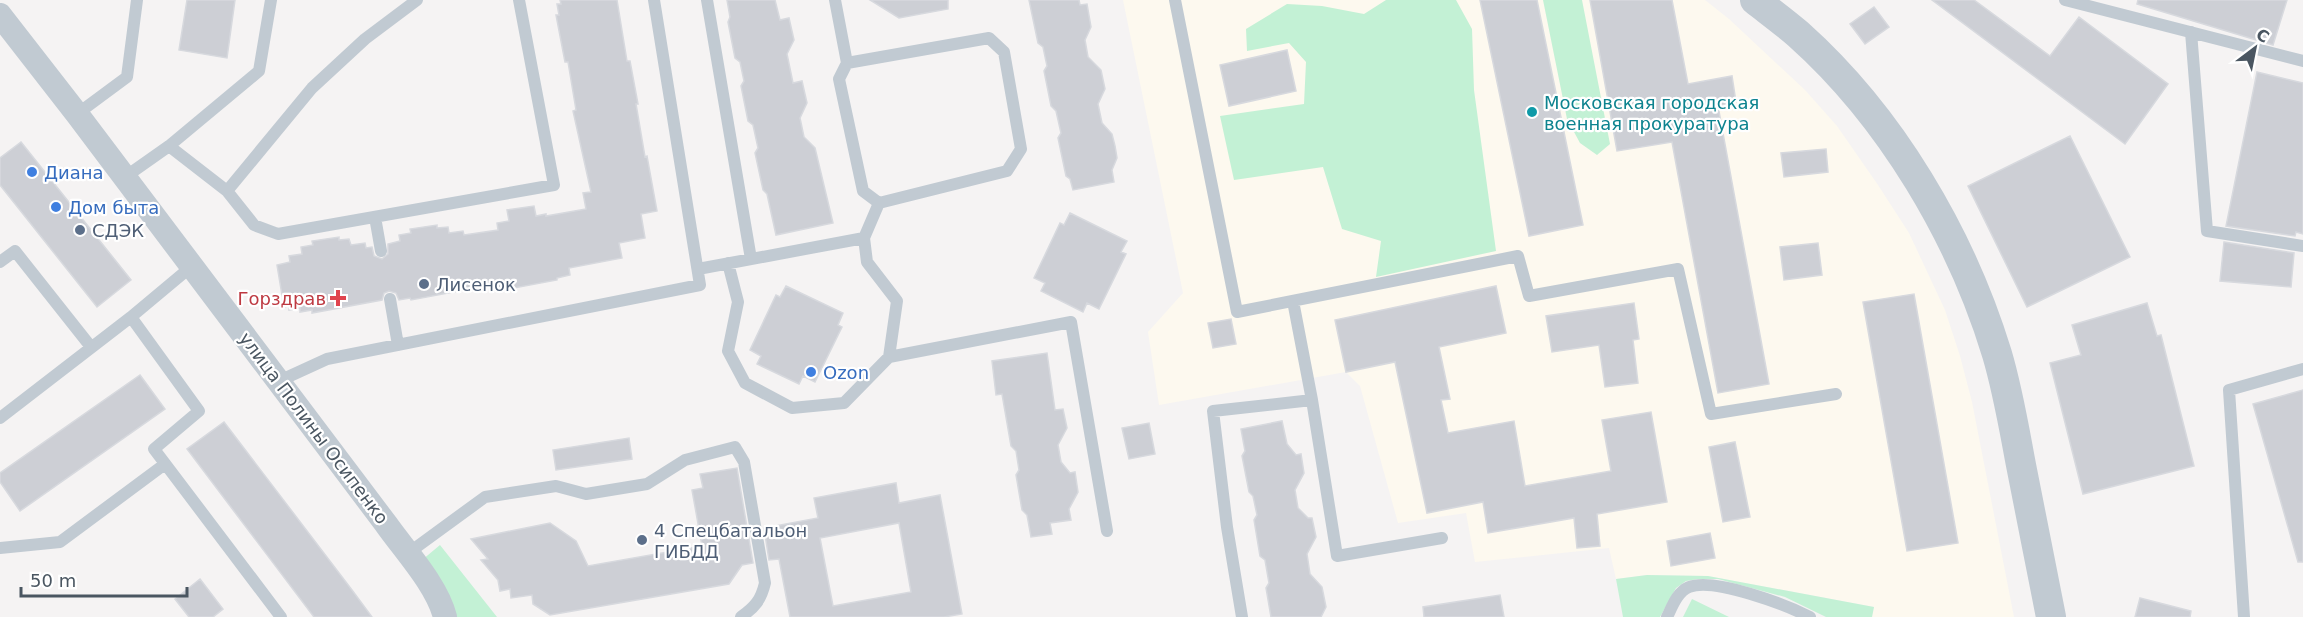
<svg xmlns="http://www.w3.org/2000/svg" width="2303" height="617" font-family="'DejaVu Sans',sans-serif">
<style>
.commercial{fill:#fdf9ef}
.green{fill:#c3f1d5}
.building{fill:#cdcfd5;stroke:#d7d9de;stroke-width:1.5;fill-rule:evenodd}
.lines{fill:none;stroke-linecap:round;stroke-linejoin:round}
.service{stroke:#c1cad2;stroke-width:12}
.minor{stroke:#c1cad2;stroke-width:24}
.tertiary{stroke:#c1cad2;stroke-width:30}
.culture-dot{fill:#0f9aa8;stroke:#fff;stroke-width:2}
.shop-dot{fill:#3f7fe0;stroke:#fff;stroke-width:2}
.service-dot{fill:#5c6f8a;stroke:#fff;stroke-width:2}
.health-dot{fill:#e0444e;stroke:#fff;stroke-width:2}
.labels{text-anchor:middle;dominant-baseline:central;stroke-width:4.5;stroke-linejoin:round;paint-order:stroke}
.culture-label{font-size:18px;fill:#0d838f;stroke:#fff;text-anchor:start}
.shop-label{font-size:18px;fill:#366cbe;stroke:#fff;text-anchor:start}
.service-label{font-size:18px;fill:#4e5e75;stroke:#fff;text-anchor:start}
.health-label{font-size:18px;fill:#be3a42;stroke:#fff;text-anchor:end}
.street-label{font-size:18px;fill:#4a5661;stroke:#fff}
</style>
<rect width="100%" height="100%" fill="#f5f3f3"/>
<path class="commercial" d="M1123 0H1705L1729 19 1805 90 1837 126 1878 185 1909 233 1945 310 1960 356 1972 402 2014 617H1872L1874 607 1708 576 1647 575 1616 579 1609 548 1475 562 1466 513 1398 523 1360 386 1346 372 1159 405 1148 332 1183 293Z"/>
<path class="green" d="M1386 0H1456L1472 29 1474 90 1496 251 1376 277 1381 241 1342 229 1323 167 1234 180 1220 116 1304 104 1306 62 1289 43 1247 51 1246 29 1287 4 1322 6 1364 14Z
M1543 0H1582L1610 144 1597 155 1580 143 1567 119Z
M440 545 497 617H453L422 560Z
M1647 575 1708 576 1874 607 1872 617H1826L1785 597 1718 579H1698L1686 581 1676 588 1660 617H1623L1616 579Z
M1692 599 1729 617H1683Z"/>
<path class="building" d="M187 0H235L227 58 179 50Z
M560 0H617L627 61H630L638 104H636L645 157 647 156 657 211 641 214 645 238 619 243 622 258 569 268 570 275 557 278V280L509 289 508 286 497 288 496 284 411 300 410 298 399 300 396 293 389 291 384 293 382 300 312 313V310L300 312V308L289 310V306L284 307 277 265 290 262 289 256 302 254 301 247 313 245 312 241 339 237V240L349 239 351 245 365 243 366 248 372 247 374 256 382 259 388 254V244L400 241 399 235 411 233 410 229 437 225V228L448 227 449 233 463 231 464 235 498 230 497 223 509 221 507 210 534 206 536 216 546 214V216L586 209 583 193 591 192 573 111 576 110 568 62H565L556 15H559L557 4H561Z
M727 0H775L780 20 789 18 794 40 787 54 793 83 802 81 807 103 800 118 804 137 815 148 833 223 776 235 767 194 763 190 755 153 758 148 753 125 748 121 741 86 744 81 740 62 735 58 728 22 730 17Z
M870 0H948V9L899 18Z
M1029 0H1079L1080 5 1087 4 1091 27 1085 40 1088 57 1101 70 1105 89 1098 104 1102 123 1112 134 1115 146 1117 158 1112 170 1114 182 1073 190 1070 179 1066 176 1058 138 1061 133 1056 111 1051 106 1044 71 1047 66 1043 47 1038 43Z
M1480 0H1537L1583 225 1529 236Z
M1590 0H1672L1688 84 1732 76 1736 102 1718 106 1769 384 1718 393 1672 142 1617 151Z
M1932 0H1974L2050 56 2079 17 2168 84 2125 144Z
M2138 0H2287L2273 45 2137 4Z
M1874 7 1889 27 1865 44 1850 24Z
M1287 50 1296 91 1229 106 1220 65Z
M2257 72 2303 83V234L2296 232 2295 236 2226 226Z
M2070 136 2130 257 2027 307 1968 186Z
M21 142 131 280 97 307 0 185V158Z
M1826 149 1828 172 1784 177 1781 153Z
M1070 213 1127 241 1121 252 1126 254 1099 309 1087 303 1083 312 1041 291 1045 283 1034 278 1060 223 1064 225Z
M2224 242 2294 253 2291 287 2220 281Z
M1818 243 1822 275 1784 280 1780 247Z
M786 286 843 313 838 325 842 327 815 382 803 376 799 384 757 364 761 356 750 350 776 295 780 297Z
M1496 286 1506 333 1439 347 1450 399 1441 400 1448 433 1514 421 1525 486 1611 471 1602 420 1651 412 1667 502 1597 514 1600 546 1577 548 1574 518 1488 533 1483 502 1427 513 1395 362 1346 372 1335 320Z
M1914 294 1958 543 1907 551 1863 302Z
M1634 303 1639 339 1633 340 1638 383 1605 387 1599 345 1552 352 1546 316Z
M2147 303 2157 336 2161 335 2194 466 2083 494 2050 363 2081 355 2072 325Z
M1231 319 1236 344 1213 348 1208 323Z
M1047 353 1055 410 1063 409 1067 428 1058 445 1061 462 1070 473 1075 472 1078 492 1069 509 1071 520 1050 523 1052 534 1031 537 1027 515 1022 510 1016 475 1019 470 1016 451 1011 446 1002 394 996 395 992 361Z
M140 375 165 409 20 511 0 482V473Z
M2303 390V562H2298L2253 404Z
M1282 421 1287 444 1296 455 1301 454 1304 473 1295 490 1298 508 1308 518H1312L1316 537 1307 554 1310 574 1322 587 1326 607 1321 617H1271L1266 588 1269 583 1265 560 1260 556 1254 520 1257 515 1253 496 1249 492 1242 456 1245 451 1241 429Z
M224 422 352 590 372 617H314L187 449Z
M1149 423 1155 454 1129 459 1122 428Z
M629 438 632 459 556 470 553 450Z
M1735 442 1750 517 1723 522 1709 447Z
M737 468 753 563 742 565 729 584 550 615 533 604 532 595 511 598 510 589 500 591 498 580 481 560 488 559 471 539 550 523 576 541 588 566 702 546 692 490 703 488 700 474Z
M896 483 899 503 940 495 962 614 944 617H790L779 559 769 560 764 528 818 518 814 498ZM899 523 911 592 833 606 820 538Z
M1710 533 1715 558 1671 566 1667 541Z
M200 579 223 609 213 617H189L175 599Z
M1500 595 1504 617H1424L1423 607Z
M2140 598 2191 611 2190 617H2135Z"/>
<g class="lines">
<path class="service" d="M707 0 751 259
M835 0 847 63
M1175 0 1237 312 1518 256 1529 296 1678 269 1711 414 1836 394
M2065 0 2303 61
M2191 32 2207 231 2303 246
M989 38 1004 52 1021 149 1007 171 879 203 863 191 839 79 847 63Z
M77 114 127 77 137 0
M169 146 227 191 254 225 278 234 554 185 519 0
M125 177 169 146 259 71 271 0
M227 191 312 88 365 39 417 0
M375 217 381 251
M0 262 15 251 91 347
M728 263 738 302 728 351 745 383 792 408 844 403 889 357 897 301 867 262 864 238
M192 266 131 317 199 411 154 449 281 617
M698 269 864 238 879 203
M390 299 398 345
M1293 301 1312 400 1337 556 1442 538
M889 357 1071 322 1107 531
M279 381 327 359 700 285 654 0
M0 418 131 317
M0 548 60 542 165 464
M407 554 485 497 556 486 586 494 647 484 685 460 735 447 744 462 765 583C761 600 755 607 741 617
M1242 617 1227 527 1213 411 1312 400
M1667 617C1672 607 1677 592 1689 587 1714 577 1786 605 1810 617
M2244 617 2229 390 2303 369"/>
<path class="minor" d="M0 15 77 114 386 524C405 551 437 585 445 617"/>
<path class="tertiary" d="M1755 0C1769 11 1784 22 1798 34 1891 117 1961 236 1997 354 2008 391 2014 428 2021 465 2031 516 2041 566 2051 617"/>
</g>
<circle class="culture-dot" cx="1532" cy="112" r="6"/>
<g class="shop-dot">
<circle cx="32" cy="172" r="6"/>
<circle cx="56" cy="207" r="6"/>
<circle cx="811" cy="372" r="6"/>
</g>
<g class="service-dot">
<circle cx="80" cy="230" r="6"/>
<circle cx="424" cy="284" r="6"/>
<circle cx="642" cy="540" r="6"/>
</g>
<path class="health-dot" d="M335 289h6v6h6v6h-6v6h-6v-6h-6v-6h6z"/>
<g class="labels">
<g class="culture-label">
<text x="1544" y="102">Московская городская<tspan x="1544" dy="21">военная прокуратура</tspan></text>
</g>
<g class="shop-label">
<text x="44" y="172">Диана</text>
<text x="68" y="207">Дом быта</text>
<text x="823" y="372">Ozon</text>
</g>
<g class="service-label">
<text x="92" y="230">СДЭК</text>
<text x="436" y="284">Лисенок</text>
<text x="654" y="530">4 Спецбатальон<tspan x="654" dy="21">ГИБДД</tspan></text>
</g>
<g class="health-label">
<text x="326" y="298">Горздрав</text>
</g>
<g class="street-label">
<text transform="translate(314 428) rotate(53)">улица Полины Осипенко</text>
</g>
</g>
<g transform="translate(2255 48) rotate(32)" stroke="#ffffff" stroke-width="4.5" paint-order="stroke">
<path d="M0-4.5L10 22L0 15L-10 22Z" fill="#4a5661"/>
<text y="-9" font-size="16" font-weight="bold" text-anchor="middle" fill="#4a5661">С</text>
</g>
<path d="M21 587v9h166v-9" fill="none" stroke="#4a5661" stroke-width="3"/>
<text x="30" y="587" font-size="18" fill="#4a5661" stroke="#ffffff" stroke-width="4.5" paint-order="stroke">50 m</text>
</svg>
